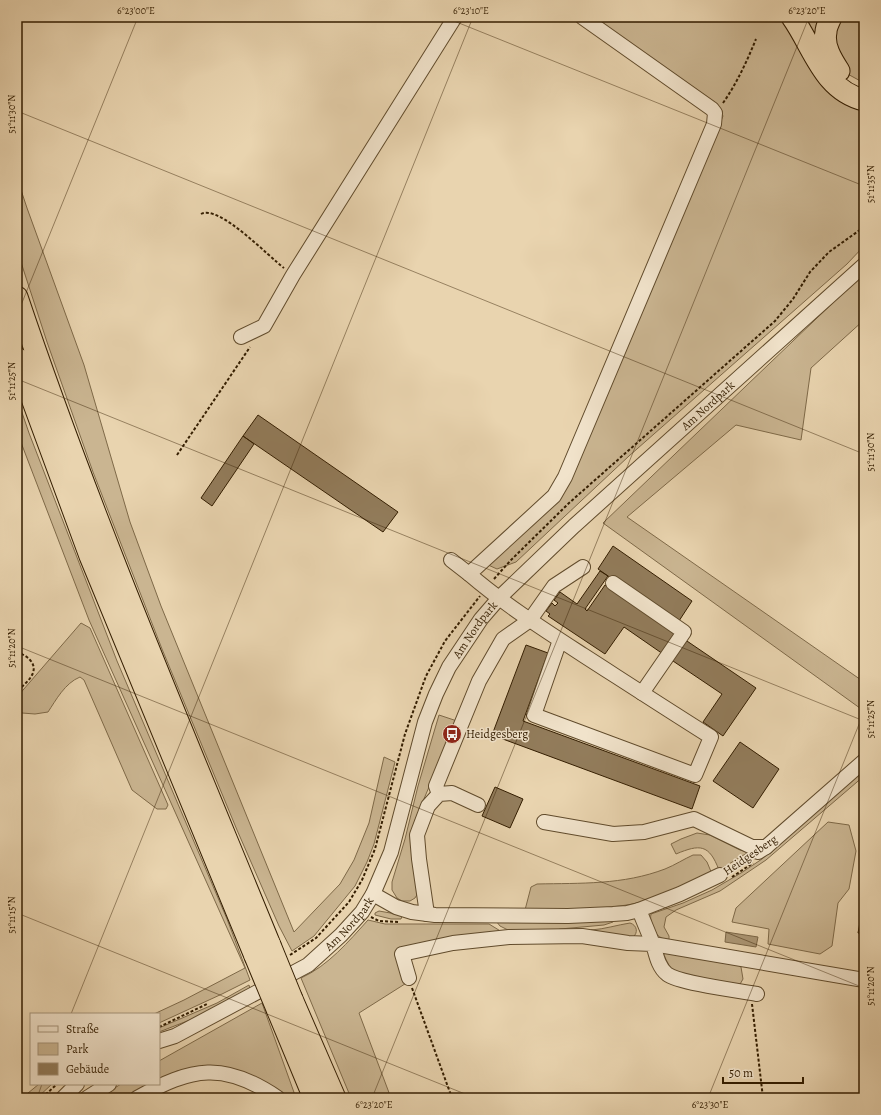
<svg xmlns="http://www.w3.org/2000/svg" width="881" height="1115" font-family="Alegreya,serif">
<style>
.green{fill:#cab591;stroke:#7e6948}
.water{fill:#ab9674;stroke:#7b6646}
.building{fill:#927c5b;stroke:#331d00}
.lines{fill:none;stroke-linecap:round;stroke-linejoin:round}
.minor-casing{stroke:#604b2c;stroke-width:16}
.highway-casing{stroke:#331d00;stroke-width:23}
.path{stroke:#331d00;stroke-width:2;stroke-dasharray:3 2;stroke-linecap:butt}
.minor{stroke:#f1e3cb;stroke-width:14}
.highway{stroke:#e9d4af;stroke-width:21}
.highway-bridge-casing{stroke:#331d00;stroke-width:23;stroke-linecap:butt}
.highway-bridge{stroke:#e9d4af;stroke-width:21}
.ticks{fill:none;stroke:#331d00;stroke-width:1;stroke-opacity:0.45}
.labels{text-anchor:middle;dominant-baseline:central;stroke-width:3;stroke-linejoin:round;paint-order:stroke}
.street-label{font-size:12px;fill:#331d00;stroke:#f1e3cb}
.poi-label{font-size:12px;fill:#331d00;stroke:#f1e3cb;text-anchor:start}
.neatline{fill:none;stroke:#331d00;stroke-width:1.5}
.ticks-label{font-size:10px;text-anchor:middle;fill:#331d00}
</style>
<rect width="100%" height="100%" fill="#e9d4af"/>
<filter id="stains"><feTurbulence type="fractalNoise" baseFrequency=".005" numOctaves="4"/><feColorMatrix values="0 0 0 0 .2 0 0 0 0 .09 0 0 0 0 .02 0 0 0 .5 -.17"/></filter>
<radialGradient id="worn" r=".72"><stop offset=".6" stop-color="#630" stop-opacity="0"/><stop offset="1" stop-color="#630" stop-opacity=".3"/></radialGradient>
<path class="green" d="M593 17H785C797 40 816 86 838 99 845 104 856 106 864 108V246L847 264 629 456 516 562 497 569 486 564 542 512 579 448 723 116 716 103Z
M801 17H829L826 58Z
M836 17H864V83L844 72 837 61 835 19Z
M17 178 27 208 84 365 130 522 161 606 294 932 340 884 354 860 369 823 384 757 395 762 374 844 367 862 355 886 314 936 292 951 279 926 237 830 162 649 93 472 47 342 17 250Z
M864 273V320L811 368 801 440 736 425 627 517 864 682V711L603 523Z
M17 398 29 433 117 661 227 919 250 980 222 994 159 1023V1014H154L184 1000 245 968 89 620 17 432Z
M81 623 90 628 168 805 166 809H157L132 790 84 680 80 677C65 683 56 700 48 712L35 714 22 713 17 706V697Z
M439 715 457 721 415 820 418 893 415 898 410 901H402L397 898 392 890V882L405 839 418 786Z
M864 768V776L766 860 720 891 676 910 666 917 664 927 669 936V941C658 937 655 935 652 924 651 920 650 918 651 914L683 903 712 890 741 873 762 859Z
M828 822 849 825 856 851 849 889 838 903 832 946 820 954 768 944 769 929 732 922 736 908Z
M697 833 710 835 740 850 748 852 747 853 719 870C709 844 700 844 676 854L671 844 681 839Z
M693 855H701L707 862 712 874C695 881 679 891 662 897 617 911 571 909 525 910L531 887 537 884C581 883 623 885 665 869 675 865 684 859 693 855Z
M379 911 396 914 402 916 401 919H391L375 915V913Z
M368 920 385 924H489L502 932 397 951 408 982 359 1013 391 1098H351L301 978C328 966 349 941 368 920Z
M615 920 613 922 604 925 560 929 549 933H514L500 926 496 921Z
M630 923C637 925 639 933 632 938L591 930C605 929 617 925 630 923Z
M665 952 731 960 741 967 743 979 739 986 732 987 671 971 665 961 663 956Z
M249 985 250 989 195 1018 159 1032V1028L217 1003Z
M262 1003 296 1098H287L263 1083 202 1067 177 1071 159 1081V1061Z
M39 1084H52L37 1098H22Z
M121 1084H153L126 1098H99Z"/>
<path class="water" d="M726 932 758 937 756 947 725 942Z"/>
<path class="building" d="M258 415 398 512 383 532 243 436Z
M243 436 254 444 212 506 201 498Z
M613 546 692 601 677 624 598 569Z
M600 571 608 576 585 609 587 611 605 585 677 634 663 654 624 627 605 654 548 616 550 614 546 611 552 603 555 606 558 603 554 600 560 592 577 604Z
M684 639 756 688 723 736 703 722 722 694 670 659Z
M526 645 548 653 523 721 700 786 692 809 492 735Z
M740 742 779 769 753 808 713 781Z
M495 787 523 799 510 828 482 816Z
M862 911H864V934L858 933Z"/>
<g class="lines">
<g class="minor-casing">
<g id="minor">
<path d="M241 337 264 326 293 275 455 17"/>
<path d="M451 560 469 574"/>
<path d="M613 583 684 632 642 693"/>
<path d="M560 640 534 715 695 775 711 737C668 710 625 682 583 655 543 629 504 604 469 574L554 496 565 477 714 124 715 113 712 109 582 17"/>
<path d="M439 794 436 786 479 681 503 639 530 620 554 586 583 567"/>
<path d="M544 822 613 834 644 832 694 819 752 847H766"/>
<path d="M758 852 766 847 864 761"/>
<path d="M373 894 396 907 412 912 435 915 568 916 613 914 627 913 639 910 680 894 720 875"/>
<path d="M639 910 653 944 864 980"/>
<path d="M427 914 419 859 417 835 428 806 439 794 452 793 478 805"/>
<path d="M409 978 402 954 453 943 509 937 582 936 628 943 653 944C656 954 658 967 667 974 678 983 740 991 757 994"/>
<path id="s1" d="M159 1041 175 1036 308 965 341 935 362 912 373 894 391 852 425 722 436 694 449 667 481 619 500 597 574 526 864 265"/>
<path d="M63 1098 77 1084"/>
<path d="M87 1098 109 1084"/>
<path d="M137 1098C192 1067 224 1061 278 1098"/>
</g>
</g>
<g class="highway-casing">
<path id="highway" d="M792 17C814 48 823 90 864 100
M831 17C829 22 826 27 826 32 823 46 832 60 839 71
M17 297C91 517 182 730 270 945
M17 358 90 556 255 956
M292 999 335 1098
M277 1009 314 1098"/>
</g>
<path class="path" d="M723 103C737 83 747 61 756 39
M201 214C219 204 269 257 284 268
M177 455 250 347
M494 579 510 561 569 503 775 321 793 299 810 272 829 252 864 227
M17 651C21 654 27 656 30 660 41 672 25 684 17 691
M730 869 748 858
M732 877 753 863
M371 917 379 921 400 922
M290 955 316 938 349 902 362 880 375 849 405 734 426 676 445 641 480 596
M412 988 452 1098
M752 1004 763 1098
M159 1027 207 1004
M42 1098 57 1084"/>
<use href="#minor" class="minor"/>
<use href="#highway" class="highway"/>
<g class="highway-bridge-casing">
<path id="highway-bridge" d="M270 945 292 999
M255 956 277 1009"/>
</g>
<use href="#highway-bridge" class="highway-bridge"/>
</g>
<path class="ticks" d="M444 17 864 186M17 111 864 454M17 315 138 17M17 379 864 721M17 646 864 988M17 913 475 1098M71 1014 473 17M37 1098 42 1084M372 1098 809 17M708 1098 864 712"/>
<defs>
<g id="bus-disc" transform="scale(1)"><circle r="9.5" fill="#8f2418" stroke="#f1e3cb"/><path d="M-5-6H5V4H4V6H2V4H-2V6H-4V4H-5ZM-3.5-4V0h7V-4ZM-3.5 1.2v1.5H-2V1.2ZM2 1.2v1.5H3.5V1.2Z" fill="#fff"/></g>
</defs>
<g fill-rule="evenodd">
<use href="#bus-disc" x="452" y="734"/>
</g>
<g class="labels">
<g class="street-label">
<text stroke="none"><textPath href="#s1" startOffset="874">Am Nordpark</textPath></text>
<text stroke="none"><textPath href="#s1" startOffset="550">Am Nordpark</textPath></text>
<text transform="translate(750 855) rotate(-34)">Heidgesberg</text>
<text stroke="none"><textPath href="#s1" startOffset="226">Am Nordpark</textPath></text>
</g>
<g class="poi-label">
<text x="466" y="734">Heidgesberg</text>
</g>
</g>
<rect width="881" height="1115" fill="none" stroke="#e9d4af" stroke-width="44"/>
<rect x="30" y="1013" width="130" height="72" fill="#f1e3cb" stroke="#a5947a"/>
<rect x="38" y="1026" width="20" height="6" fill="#f1e3cb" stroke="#a5947a"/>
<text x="66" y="1033" font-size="12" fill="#331d00">Straße</text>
<rect x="38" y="1043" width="20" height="12" fill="#cab591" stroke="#a5947a"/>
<text x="66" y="1053" font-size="12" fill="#331d00">Park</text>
<rect x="38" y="1063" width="20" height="12" fill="#927c5b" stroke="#a5947a"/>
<text x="66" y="1073" font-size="12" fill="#331d00">Gebäude</text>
<path d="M723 1077v6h80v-6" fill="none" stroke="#331d00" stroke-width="2"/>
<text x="729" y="1077" font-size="12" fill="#331d00" stroke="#f1e3cb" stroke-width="3" paint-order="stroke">50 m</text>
<rect x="22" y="22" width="837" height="1071" class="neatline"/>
<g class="ticks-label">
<text x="136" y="14">6°23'00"E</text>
<text x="471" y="14">6°23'10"E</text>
<text x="807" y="14">6°23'20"E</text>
<text transform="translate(11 114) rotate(-90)" y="4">51°11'30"N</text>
<text transform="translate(870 184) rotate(-90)" y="4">51°11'35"N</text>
<text transform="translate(11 381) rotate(-90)" y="4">51°11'25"N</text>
<text transform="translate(870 452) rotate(-90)" y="4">51°11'30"N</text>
<text transform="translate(11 648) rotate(-90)" y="4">51°11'20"N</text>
<text transform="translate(870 719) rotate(-90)" y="4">51°11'25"N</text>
<text transform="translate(11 915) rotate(-90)" y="4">51°11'15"N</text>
<text transform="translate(870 986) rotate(-90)" y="4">51°11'20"N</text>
<text x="374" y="1108">6°23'20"E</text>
<text x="710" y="1108">6°23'30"E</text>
</g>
<rect width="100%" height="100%" filter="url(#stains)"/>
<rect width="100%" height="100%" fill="url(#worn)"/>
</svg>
